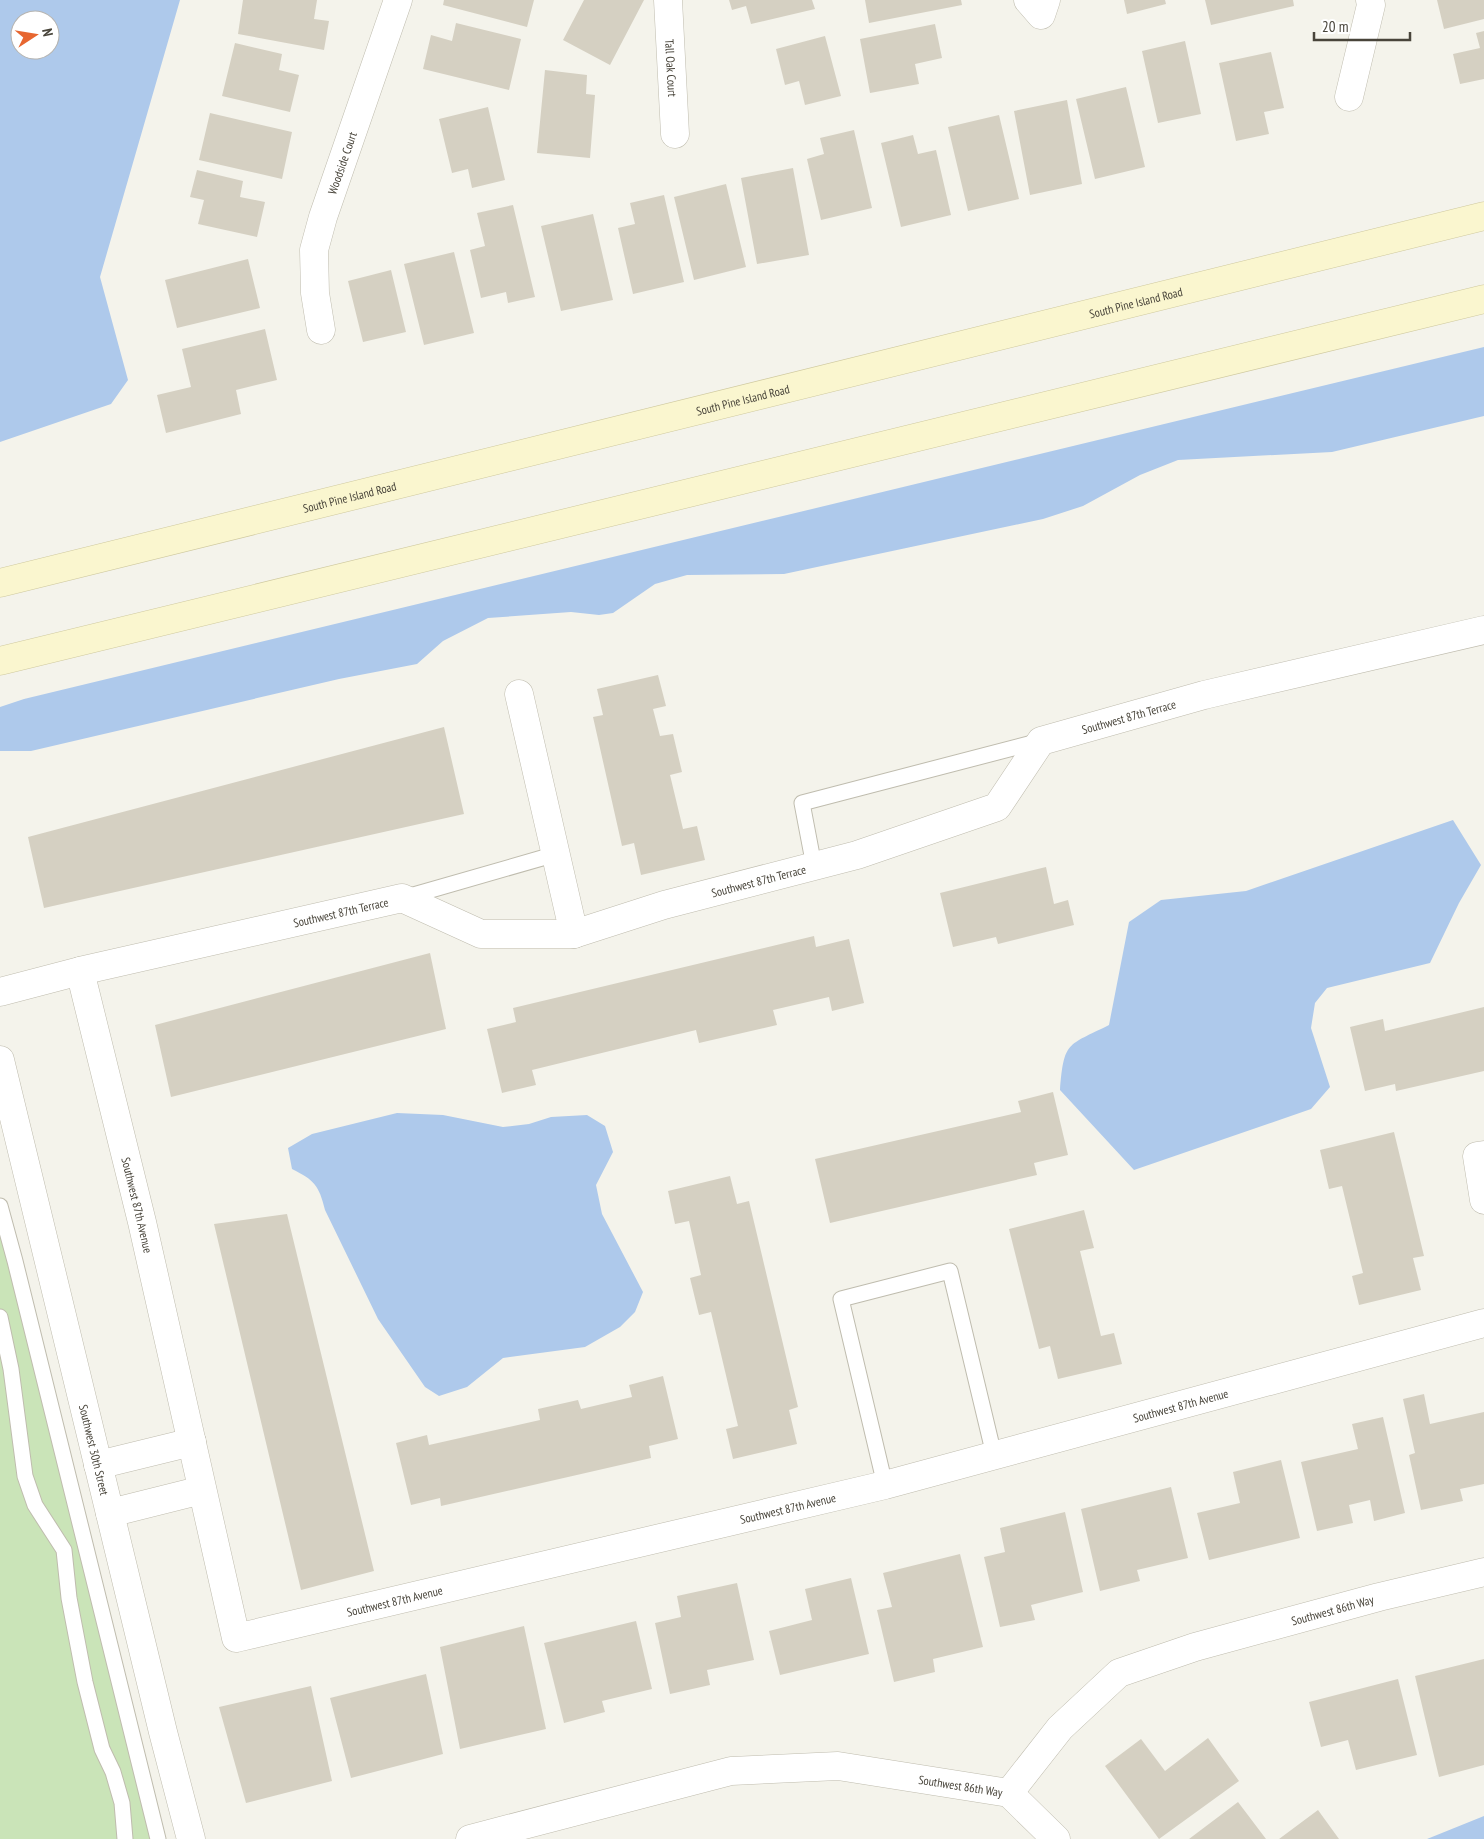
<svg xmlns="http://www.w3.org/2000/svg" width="1484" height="1839" font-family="'PT Sans Narrow',sans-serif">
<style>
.green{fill:#cae4b8}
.water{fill:#aec9eb;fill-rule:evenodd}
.building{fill:#d5d0c2}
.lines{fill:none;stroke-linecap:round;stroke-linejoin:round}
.service-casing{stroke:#bfbcae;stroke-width:17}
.minor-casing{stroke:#bfbcae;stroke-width:29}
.tertiary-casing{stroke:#bfbcae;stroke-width:29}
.secondary-casing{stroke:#cfc99f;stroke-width:29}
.service{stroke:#fff;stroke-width:15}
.minor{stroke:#fff;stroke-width:28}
.tertiary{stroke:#fff;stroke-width:28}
.secondary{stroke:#faf6cf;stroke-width:28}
.labels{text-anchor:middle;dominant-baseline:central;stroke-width:4;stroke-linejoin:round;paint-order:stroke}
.street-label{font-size:12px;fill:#48443a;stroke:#fff}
</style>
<rect width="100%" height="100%" fill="#f4f3eb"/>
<path class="green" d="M0 1220 151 1839H0Z"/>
<path class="water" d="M0 0H180L100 277 128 380 111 404 0 442ZM20 20H50V50H20Z
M1484 347V416L1332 452 1178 460 1140 475 1083 506 1043 519 784 574 687 575 655 584 613 613 599 615 571 612 488 618 443 641 417 664 339 679 31 751H0V707L24 699Z
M1453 820 1481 865 1459 903 1430 963 1327 988 1315 1003 1311 1028 1330 1087 1311 1109 1134 1170 1060 1090C1064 1041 1067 1046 1109 1025L1129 922 1161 900 1246 891Z
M397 1113 443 1115 503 1127 529 1124 551 1117 587 1115 605 1126 613 1152 596 1185 602 1214 643 1292 635 1312 620 1327 585 1347 503 1358 467 1387 439 1396 425 1387 378 1319 325 1210C319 1185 314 1180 292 1169L288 1148 312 1134Z
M1484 1816V1839H1427Z"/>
<path class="building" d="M243 0H317L314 19 329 21 324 50 238 34Z
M444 0H534L527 27 443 5Z
M584 0H644L610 65 563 40Z
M729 0H812L815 9 751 24 746 6 732 10Z
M865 0H961L962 5 869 23Z
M1124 0H1165L1166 4 1127 14Z
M1205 0H1293L1294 6 1211 25Z
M1437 0H1484V19L1444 29Z
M456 23 521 39 509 90 423 69 431 35 452 41Z
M935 24 942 58 915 64 919 84 870 93 860 39Z
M1484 31V79L1460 84 1453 54 1480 48 1476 33Z
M825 36 841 96 805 105 799 81 785 85 776 49Z
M1185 41 1201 114 1158 123 1142 51Z
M235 43 282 54 279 70 299 75 290 112 222 96Z
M1271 52 1284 108 1264 112 1269 134 1236 141 1219 63Z
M545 70 587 75 586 94 595 95 590 158 537 153Z
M1126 87 1145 167 1095 179 1076 99Z
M1067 100 1082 184 1030 195 1014 111Z
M488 107 505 180 472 188 468 169 452 173 439 119Z
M210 113 292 132 282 179 199 160Z
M999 115 1019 199 968 211 948 127Z
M854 130 872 208 821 220 807 159 824 154 820 138Z
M913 135 918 154 936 150 951 215 901 227 881 143Z
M793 168 809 255 757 264 741 178Z
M197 170 243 181 240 197 265 202 257 237 198 224 204 200 190 197Z
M726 184 746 267 694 280 674 197Z
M664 195 684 282 633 294 618 228 635 224 630 203Z
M513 205 535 297 508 303 506 292 481 298 470 250 485 246 477 213Z
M593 214 613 300 561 311 541 226Z
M454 252 474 333 424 345 404 264Z
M248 259 260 308 177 328 165 280Z
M391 270 406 332 363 342 348 281Z
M265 329 277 380 236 390 241 414 166 433 157 395 191 387 182 349Z
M658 675 666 706 653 709 660 736 673 734 682 772 670 775 683 829 697 826 705 860 641 875 634 843 622 846 593 717 603 715 597 689Z
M444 727 464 814 44 908 28 837Z
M1046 867 1054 904 1068 900 1074 925 998 944 996 937 953 947 940 893Z
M814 936 816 947 849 939 864 1003 832 1011 829 997 773 1010 777 1025 699 1043 696 1030 532 1070 536 1085 502 1093 487 1029 516 1022 513 1008Z
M430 953 446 1029 171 1097 155 1025Z
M1484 1007V1071L1396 1091 1395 1084 1365 1091 1350 1027 1383 1019 1385 1031Z
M1053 1092 1068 1155 1034 1163 1037 1175 830 1223 815 1159 1021 1112 1018 1101Z
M1394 1132 1424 1256 1413 1258 1421 1290 1359 1305 1352 1276 1363 1273 1342 1186 1329 1189 1320 1150Z
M730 1176 737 1204 749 1201 798 1407 789 1410 797 1444 733 1459 726 1429 738 1426 711 1312 699 1315 690 1278 701 1275 689 1221 675 1224 668 1191Z
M1084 1210 1094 1248 1080 1251 1101 1336 1114 1333 1122 1364 1058 1379 1050 1346 1039 1349 1009 1229Z
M287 1214 374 1571 301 1590 214 1224Z
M663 1376 678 1439 649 1446 651 1458 441 1506 440 1498 411 1505 396 1443 427 1435 429 1445 540 1420 538 1409 578 1400 581 1409 632 1397 629 1385Z
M1424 1394 1430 1424 1484 1412V1484L1460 1489 1463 1501 1421 1510 1409 1455 1415 1453 1403 1399Z
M1383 1417 1405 1513 1374 1521 1370 1500 1349 1505 1353 1523 1317 1531 1301 1462 1358 1449 1352 1424Z
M1281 1460 1300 1538 1209 1560 1197 1513 1240 1503 1233 1472Z
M1171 1487 1188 1558 1137 1570 1140 1581 1100 1591 1081 1509Z
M1065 1512 1083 1592 1031 1605 1035 1620 1000 1627 984 1557 1005 1552 1000 1528Z
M960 1554 983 1647 933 1659 935 1672 894 1682 877 1610 892 1607 883 1573Z
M851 1578 869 1654 780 1675 769 1631 812 1620 805 1589Z
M737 1583 754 1660 707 1670 710 1685 670 1694 655 1623 681 1617 677 1596Z
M636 1621 652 1689 602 1701 605 1712 564 1723 544 1643Z
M524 1626 546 1729 460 1749 440 1647Z
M1484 1659V1765L1439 1777 1415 1676Z
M426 1674 443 1754 351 1778 330 1698Z
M1398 1679 1417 1755 1356 1770 1348 1740 1321 1747 1309 1702Z
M311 1686 332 1781 246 1803 219 1707Z
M1208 1738 1239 1781 1159 1839 1105 1766 1141 1739 1165 1771Z
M1238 1802 1266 1839H1189Z
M1318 1810 1339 1839H1279Z"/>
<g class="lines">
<g class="service-casing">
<path id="service" d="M814 866 802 803 1040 741
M403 898 556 854
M0 1206 15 1261 158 1839
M0 1317 11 1369 25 1476 35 1505 64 1550 69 1598 85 1682 102 1749 113 1772 122 1803 125 1839
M885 1485 841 1299 950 1271 994 1455"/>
</g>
<g class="minor-casing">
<g id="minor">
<path id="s1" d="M668 0 675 134"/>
<path d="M1028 0 1041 15 1046 0"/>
<path d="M1349 97 1371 5 1370 0"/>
<path id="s2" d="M321 330 315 293 314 250 323 217 398 0"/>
<path d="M519 694 574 934"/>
<path id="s3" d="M80 971 142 1222 236 1638 885 1485 1484 1323"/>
<path id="s4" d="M0 992 80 971 402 898 481 934H574L664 905 857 855 997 807 1041 741 1204 695 1484 630"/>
<path d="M1484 1155 1477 1156 1484 1200"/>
<path d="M98 1465 192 1442"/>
<path d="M110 1513 202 1490"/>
<path id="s5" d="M1009 1793 1060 1728 1119 1673 1195 1647 1379 1597 1484 1572"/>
<path d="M1009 1793 1056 1839"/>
<path id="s6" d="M470 1839 731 1771 838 1766 1009 1793"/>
</g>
</g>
<g class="tertiary-casing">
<g id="tertiary">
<path id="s7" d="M0 1060 163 1732 191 1839"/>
</g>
</g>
<g class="secondary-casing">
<g id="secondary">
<path id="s8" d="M0 583 1484 216"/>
<path d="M0 661 1484 299"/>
</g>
</g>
<use href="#service" class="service"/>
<use href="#minor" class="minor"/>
<use href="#tertiary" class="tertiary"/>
<use href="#secondary" class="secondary"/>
</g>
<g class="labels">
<g class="street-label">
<text stroke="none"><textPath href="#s1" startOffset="68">Tall Oak Court</textPath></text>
<text stroke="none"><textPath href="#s2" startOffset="172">Woodside Court</textPath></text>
<text stroke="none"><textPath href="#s8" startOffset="1170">South Pine Island Road</textPath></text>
<text stroke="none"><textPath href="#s8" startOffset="765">South Pine Island Road</textPath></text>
<text stroke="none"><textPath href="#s8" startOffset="360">South Pine Island Road</textPath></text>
<text stroke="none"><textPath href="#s4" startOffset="1205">Southwest 87th Terrace</textPath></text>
<text stroke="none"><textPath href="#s4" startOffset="785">Southwest 87th Terrace</textPath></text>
<text stroke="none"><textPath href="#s4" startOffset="350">Southwest 87th Terrace</textPath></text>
<text stroke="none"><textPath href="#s3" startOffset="241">Southwest 87th Avenue</textPath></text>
<text stroke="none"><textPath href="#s3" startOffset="1658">Southwest 87th Avenue</textPath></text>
<text stroke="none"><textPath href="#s7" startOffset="401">Southwest 30th Street</textPath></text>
<text stroke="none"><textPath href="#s3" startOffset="1252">Southwest 87th Avenue</textPath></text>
<text stroke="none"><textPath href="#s3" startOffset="848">Southwest 87th Avenue</textPath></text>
<text stroke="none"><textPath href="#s5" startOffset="386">Southwest 86th Way</textPath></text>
<text stroke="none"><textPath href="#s6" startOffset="501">Southwest 86th Way</textPath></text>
</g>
</g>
<g transform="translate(35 35) rotate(78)"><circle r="24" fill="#ffffff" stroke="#b6b4b0"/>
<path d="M0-4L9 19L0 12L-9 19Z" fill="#e76630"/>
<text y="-8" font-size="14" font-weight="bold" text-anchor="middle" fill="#48443a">N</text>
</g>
<path d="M1314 32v8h96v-8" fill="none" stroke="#48443a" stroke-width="2.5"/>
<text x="1322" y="32" font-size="15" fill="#48443a" stroke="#ffffff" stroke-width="4" paint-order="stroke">20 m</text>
</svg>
